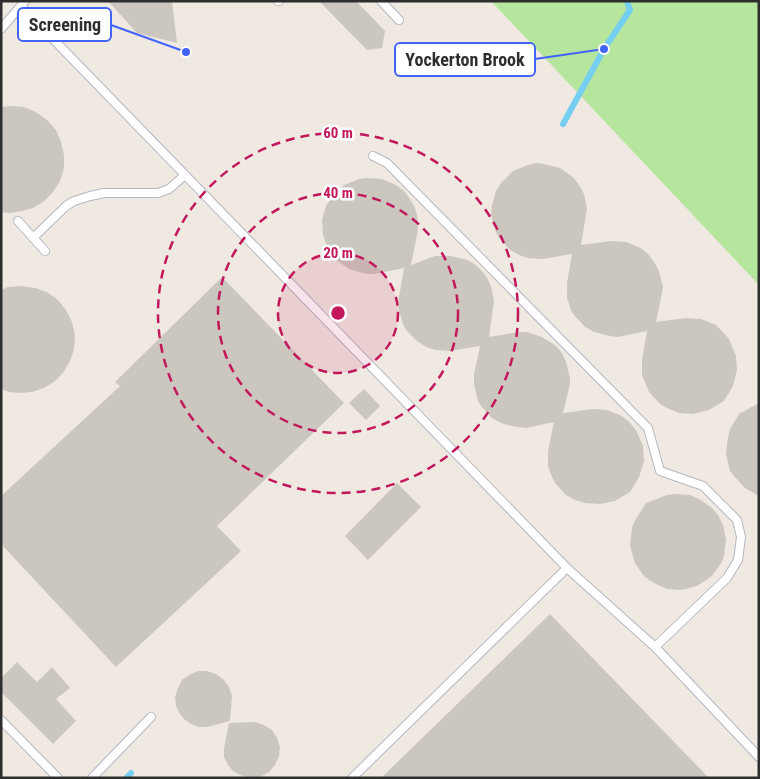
<svg xmlns="http://www.w3.org/2000/svg" width="760" height="779" font-family="'Roboto Condensed',sans-serif">
<style>
.green{fill:#b6e59e}
.lines{fill:none;stroke-linecap:round;stroke-linejoin:round}
.stream{stroke:#75cff0;stroke-width:6}
.building{fill:#cbc7bf}
.lane-casing{stroke:#b4b7c1;stroke-width:10}
.lane{stroke:#fff;stroke-width:8}
.ring{fill:none;stroke:#c2185b;stroke-width:2.5;stroke-dasharray:9 6}
.centre{fill:#c2185b;stroke:#fff;stroke-width:2.5}
.ring-label{font-size:15px;text-anchor:middle;font-weight:bold;fill:#c2185b;stroke:#fff;stroke-width:5;stroke-linejoin:round;paint-order:stroke}
.leader{fill:none;stroke:#4264fb;stroke-width:2}
.callout-dot{fill:#4264fb;stroke:#fff;stroke-width:2}
.callout{fill:#fff;stroke:#4264fb;stroke-width:2}
.callout-label{font-size:18px;text-anchor:middle;font-weight:bold;fill:#2e2e2e}
</style>
<rect width="100%" height="100%" fill="#efe9e1"/>
<path class="green" d="M491 1H759V285Z"/>
<g class="lines">
<path class="stream" d="M563 124 604 49 630 10 627 1
M126 778 131 773"/>
</g>
<path class="building" d="M108 1H172L177 43 137 33Z
M319 1H356L385 31 382 48 367 50Z
M11 106 24 107 36 112 47 120 56 130 61 142 64 155V168L60 181 53 192 43 202 33 208 22 211 10 213 1 212V107Z
M536 163 544 164 560 168 573 177 579 185 584 194 587 209 581 245 611 241 626 242 641 248 648 254 654 262 659 271 663 287 662 293 656 322 686 318 701 319 716 325 723 332 729 339 736 356 737 370 733 386 724 401 709 410 693 414 679 413 669 409 660 404 649 392 642 375V360L647 331 618 337 610 336 594 332 585 327 574 315 571 310 567 298V283L572 254 543 259 528 258 519 255 510 250 499 238 496 232 491 215 492 205 496 191 501 183 513 171 528 165Z
M367 178 382 179 396 185 404 191 410 199 415 208 417 215 418 230 411 265 435 256H451L467 260 473 263 480 269 486 276 491 286 494 301 489 337 519 332H527L542 337 555 345 562 353 566 362 570 378V384L563 413 593 409 607 410 622 416 629 422 636 430 643 446 644 461 639 477 630 492 615 501 600 504 585 503 575 500 566 495 555 483 552 477 548 466V451L554 422 526 428 511 426 501 423 492 418 481 406 478 401 474 384V374L480 346 450 351 436 350 426 347 417 341 406 330 403 324 398 307 399 297 404 268 374 274H366L349 269 335 259 327 247 323 235 322 220 326 206 332 197 344 185 359 179Z
M222 277 344 403 217 526 241 551 116 667 1 544V496L120 386 115 382Z
M22 286 35 288 47 292 58 300 66 310 72 322 75 335 74 349 70 361 63 373 54 382 44 388 32 392 21 393 9 392 1 389V290L8 287Z
M364 389 380 406 366 420 349 403Z
M759 403V496L745 488 734 476 730 471 726 454 728 437 730 429 739 414Z
M397 483 421 507 368 560 345 536Z
M675 494 690 495 699 499 712 508 718 515 723 525 726 540 724 556 722 562 712 576 697 586 682 590 667 589 658 585 649 580 643 575 635 563 630 546 632 528 634 522 646 503 667 495Z
M550 614 709 778H381Z
M17 662 37 682 52 667 70 688 56 699 76 721 53 744 1 692V678Z
M198 671H207L216 674 224 680 229 687 232 696 230 721 207 727H199L191 724 185 720 180 714 176 706 175 697 178 688 182 680 189 675Z
M255 722 264 725 272 730 277 738 280 747 279 756 275 765 269 772 262 776 255 778 247 777 240 775 233 771 228 765 224 757V748L229 723Z"/>
<g class="lines">
<g class="lane-casing">
<path id="lane" d="M278 1H279
M381 1 399 20
M21 6 567 568 655 647 759 757
M1 29 25 1
M373 156 387 163 648 428 660 471 703 486 737 520 741 537 738 560 727 578 655 647
M18 221 45 251
M33 238 66 206 74 201 90 196 104 193H158L169 189 185 175
M1 720 58 778
M92 778 151 717
M352 778 567 568"/>
</g>
<use href="#lane" class="lane"/>
</g>
<circle cx="338" cy="313" r="60" fill="#c2185b" fill-opacity=".12"/>
<g class="ring">
<circle cx="338" cy="313" r="60"/>
<circle cx="338" cy="313" r="120"/>
<circle cx="338" cy="313" r="180"/>
</g>
<circle cx="338" cy="313" r="8" class="centre"/>
<g class="ring-label">
<text x="338" y="138">60 m</text>
<text x="338" y="198">40 m</text>
<text x="338" y="258">20 m</text>
</g>
<path class="leader" d="M186 52L111 25M604 49L535 59"/>
<g class="callout-dot">
<circle cx="186" cy="52" r="5"/>
<circle cx="604" cy="49" r="5"/>
</g>
<g class="callout">
<rect x="18" y="8" width="93" height="33" rx="5"/>
<rect x="395" y="43" width="140" height="33" rx="5"/>
</g>
<g class="callout-label">
<text x="65" y="31">Screening</text>
<text x="465" y="66">Yockerton Brook</text>
</g>
<rect width="760" height="779" fill="none" stroke="#2e2e2e" stroke-width="5"/>
</svg>
